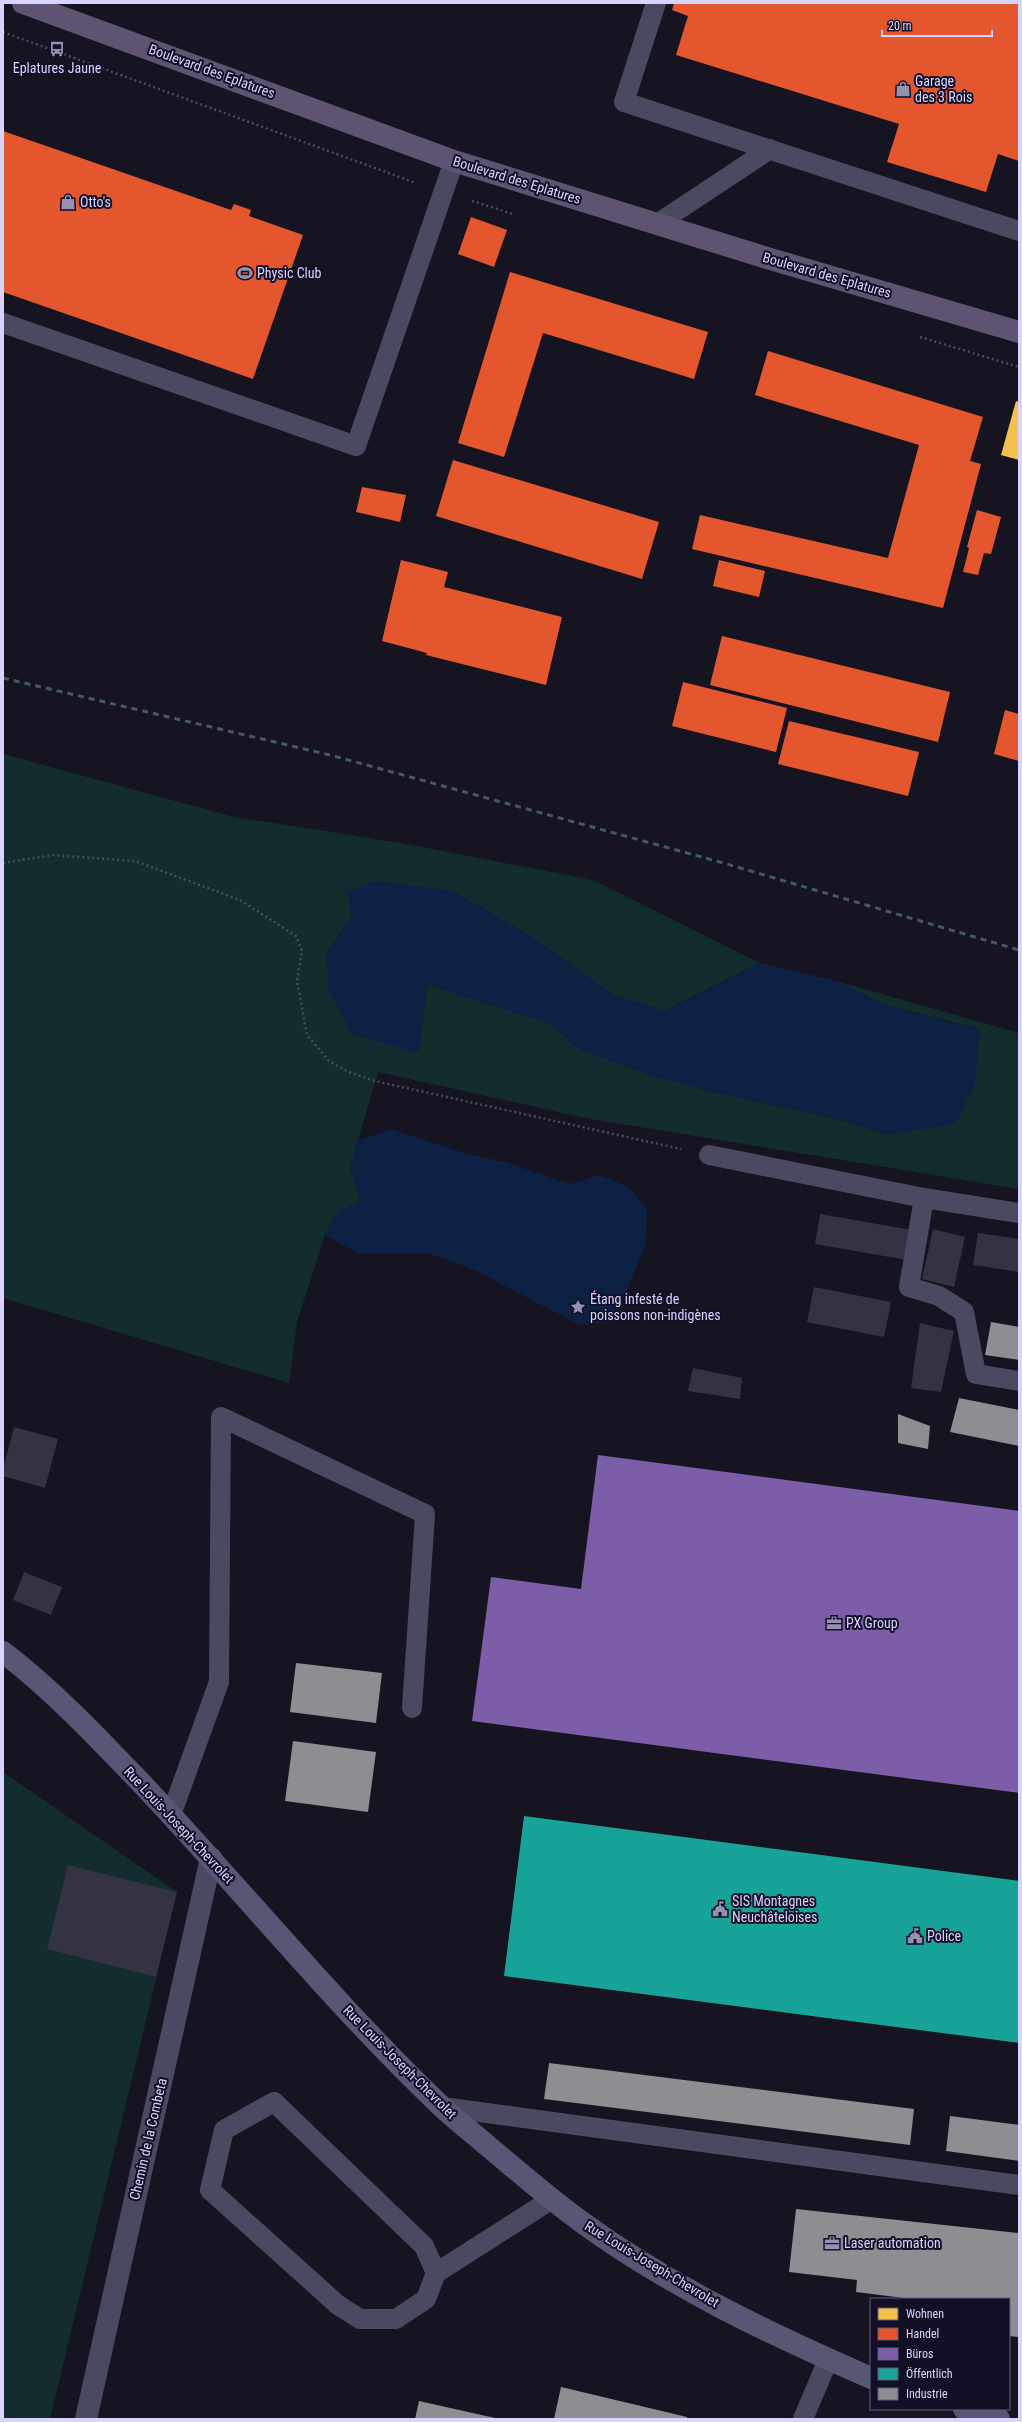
<svg xmlns="http://www.w3.org/2000/svg" width="1022" height="2422" font-family="'Roboto Condensed',sans-serif">
<style>
.green{fill:#132c2d}
.water{fill:#0d2144}
.homes{fill:#f2c14e}
.shops{fill:#e4572e}
.offices{fill:#7b5ea7}
.public{fill:#17a398}
.industry{fill:#8d8d92}
.building{fill:#343243}
.lines{fill:none;stroke-linecap:round;stroke-linejoin:round}
.path{stroke:#44505f;stroke-width:2.5;stroke-dasharray:2 3;stroke-linecap:butt}
.lane{stroke:#4a4962;stroke-width:20}
.street{stroke:#4a4962;stroke-width:22}
.secondary{stroke:#575674;stroke-width:22}
.primary{stroke:#5e5373;stroke-width:22}
.rail{stroke:#43596b;stroke-width:3;stroke-dasharray:6 5;stroke-linecap:butt}
.labels{text-anchor:middle;dominant-baseline:central;stroke-width:4;stroke-linejoin:round;paint-order:stroke}
.poi-label{font-size:14px;fill:#d9d4ff;stroke:#130f26;text-anchor:start}
.street-label{font-size:14px;fill:#d9d4ff;stroke:#130f26}
</style>
<rect width="100%" height="100%" fill="#161421"/>
<path class="green" d="M3 754 234 817 401 843 593 880 760 963 665 1011 615 996 524 932 348 892 352 917 327 952 418 1053 428 984 551 1024 579 1049 649 1074 705 1090 841 1120 888 1135 980 1029 882 1004 833 980 1019 1033V1189L591 1119 378 1072 350 1168 361 1201 337 1213 325 1235 297 1322 289 1383 3 1298Z
M3 1772 177 1892 50 2419H3Z"/>
<path class="water" d="M377 881 453 891 524 932 615 996 665 1011 760 963 833 980 882 1004 949 1022 980 1029 975 1084 956 1123 888 1135 841 1120 705 1090 649 1074 579 1049 551 1024 428 984 418 1053 352 1034 328 987 327 952 352 917 348 891Z
M391 1129 468 1154 508 1163 570 1184 600 1175 629 1187 647 1209 646 1243 614 1322 579 1325 475 1270 428 1253H358L325 1235 337 1213 361 1201 350 1168 357 1141Z"/>
<path class="homes" d="M1016 401 1019 402V460L1001 455Z"/>
<path class="shops" d="M674 3H1019V161L998 154 986 192 887 162 899 124 676 55 688 16 672 10Z
M3 131 231 210 234 204 251 210 249 216 303 235 253 379 3 292Z
M471 217 507 230 494 267 458 254Z
M510 272 708 332 694 379 543 333 504 457 458 443Z
M768 351 983 417 970 461 981 464 943 608 692 549 700 515 888 558 919 445 755 395Z
M453 460 659 522 642 579 436 516Z
M362 487 406 495 400 522 356 512Z
M977 510 1001 517 991 554 984 553 978 575 963 572 969 548 967 547Z
M401 560 448 572 444 587 562 617 546 685 426 655 427 653 382 641Z
M719 560 765 571 759 597 713 586Z
M722 636 950 692 938 742 710 685Z
M683 682 787 708 776 752 672 726Z
M1005 710 1019 714V761L994 754Z
M789 721 919 752 908 796 778 764Z"/>
<path class="offices" d="M598 1455 1019 1511V1793L472 1721 491 1577 581 1589Z"/>
<path class="public" d="M524 1816 1019 1881V2043L504 1976Z"/>
<path class="industry" d="M991 1322 1019 1327V1360L985 1355Z
M959 1398 1019 1410V1446L950 1432Z
M898 1414 930 1426 928 1449 898 1443Z
M296 1663 382 1673 376 1723 290 1712Z
M293 1741 376 1752 368 1812 285 1801Z
M549 2063 914 2109 910 2145 544 2099Z
M950 2116 1019 2125V2161L946 2151Z
M796 2209 1019 2233V2337L1009 2336V2299H912L856 2292 857 2280 789 2272Z
M561 2387 687 2417V2419H554Z
M419 2401 495 2418V2419H415Z"/>
<path class="building" d="M820 1214 912 1230 907 1260 815 1244Z
M933 1229 965 1237 954 1287 922 1279Z
M978 1233 1019 1239V1272L973 1265Z
M814 1287 891 1302 884 1337 807 1322Z
M920 1323 954 1331 941 1392 911 1388Z
M693 1368 742 1378 740 1399 688 1391Z
M14 1427 58 1439 45 1488 3 1476V1469Z
M24 1572 62 1587 51 1615 13 1600Z
M68 1865 177 1892 156 1977 47 1949Z"/>
<g class="lines">
<path class="path" d="M3 32 416 183
M472 201 513 214
M920 337 1019 367
M3 863 53 855 135 861 240 900 296 936 302 951 297 981 307 1035 329 1061 349 1072 375 1081 681 1149"/>
<path class="lane" d="M656 3 624 102 1019 231
M657 224 770 149
M3 323 356 446 454 161
M709 1155 924 1198 1019 1213
M924 1198 909 1287 939 1296 964 1312 976 1374 1019 1381
M171 1815 219 1682 221 1417 425 1514 412 1708
M442 2107 1019 2185
M436 2273 426 2299 396 2319H360L338 2305 210 2190 224 2130 274 2102 424 2246 436 2273 552 2199
M803 2419 828 2360"/>
<path class="street" d="M86 2419 211 1858"/>
<path class="secondary" d="M3 1652C54 1691 100 1740 144 1786 244 1892 336 2006 441 2106 457 2121 474 2134 489 2147 520 2173 551 2200 583 2223 671 2287 772 2335 871 2378
M964 2409 999 2419"/>
<path class="primary" d="M23 3 454 161 767 258 1019 332"/>
<path class="rail" d="M3 678 330 755 720 862 1019 950"/>
</g>
<defs>
<g id="bus-bare" transform="scale(1.2)"><path d="M-5-6H5V4H4V6H2V4H-2V6H-4V4H-5ZM-3.5-4V0h7V-4ZM-3.5 1.2v1.5H-2V1.2ZM2 1.2v1.5H3.5V1.2Z" fill="#9591b1" stroke="#130f26" stroke-width="2.5" paint-order="stroke"/></g>
<g id="shop-bare" transform="scale(1.2)"><path d="M-5-2.5h2.3a2.7 3.5 0 0 1 5.4 0H5L5.5 6h-11ZM-1.5-2.5h3a1.5 2.3 0 0 0-3 0Z" fill="#9591b1" stroke="#130f26" stroke-width="2.5" paint-order="stroke"/></g>
<g id="stadium-bare" transform="scale(1.2)"><path d="M0-5a6.5 5 0 1 0 0 10a6.5 5 0 1 0 0-10ZM-3.5-1.8h7v3.6h-7Z" fill="#9591b1" stroke="#130f26" stroke-width="2.5" paint-order="stroke"/></g>
<g id="sight-bare" transform="scale(1.2)"><path d="M0-6L1.8-2.2L6-1.7L2.9 1.2L3.7 5.4L0 3.3L-3.7 5.4L-2.9 1.2L-6-1.7L-1.8-2.2Z" fill="#9591b1" stroke="#130f26" stroke-width="2.5" paint-order="stroke"/></g>
<g id="office-bare" transform="scale(1.2)"><path d="M-6-3h4V-5.5h4V-3h4V5H-6ZM-1-4.5V-3h2v-1.5ZM-6 0V1H6V0Z" fill="#9591b1" stroke="#130f26" stroke-width="2.5" paint-order="stroke"/></g>
<g id="civic-bare" transform="scale(1.2)"><path d="M-.6-6.5H3V-4.5H.6V-3L4-1V1h2V6H-6V1h2V-1L-.6-3ZM-1.2 2.5V6h2.4V2.5Z" fill="#9591b1" stroke="#130f26" stroke-width="2.5" paint-order="stroke"/></g>
</defs>
<g fill-rule="evenodd">
<use href="#bus-bare" x="57" y="49"/>
<use href="#shop-bare" x="903" y="89"/>
<use href="#shop-bare" x="68" y="202"/>
<use href="#stadium-bare" x="245" y="273"/>
<use href="#sight-bare" x="578" y="1307"/>
<use href="#office-bare" x="834" y="1623"/>
<use href="#civic-bare" x="720" y="1909"/>
<use href="#civic-bare" x="915" y="1936"/>
<use href="#office-bare" x="832" y="2243"/>
</g>
<g class="labels">
<g class="poi-label">
<text x="57" y="68" text-anchor="middle">Eplatures Jaune</text>
<text x="915" y="81">Garage<tspan x="915" dy="16">des 3 Rois</tspan></text>
<text x="80" y="202">Otto's</text>
<text x="257" y="273">Physic Club</text>
<text x="590" y="1299">Étang infesté de<tspan x="590" dy="16">poissons non-indigènes</tspan></text>
<text x="846" y="1623">PX Group</text>
<text x="732" y="1901">SIS Montagnes<tspan x="732" dy="16">Neuchâteloises</tspan></text>
<text x="927" y="1936">Police</text>
<text x="844" y="2243">Laser automation</text>
</g>
<g class="street-label">
<text transform="translate(212 71) rotate(20)">Boulevard des Eplatures</text>
<text transform="translate(517 180) rotate(17)">Boulevard des Eplatures</text>
<text transform="translate(827 275) rotate(16)">Boulevard des Eplatures</text>
<text transform="translate(179 1825) rotate(47)">Rue Louis-Joseph-Chevrolet</text>
<text transform="translate(400 2062) rotate(45)">Rue Louis-Joseph-Chevrolet</text>
<text transform="translate(148 2139) rotate(-77)">Chemin de la Combeta</text>
<text transform="translate(652 2264) rotate(31)">Rue Louis-Joseph-Chevrolet</text>
</g>
</g>
<rect width="1022" height="2422" fill="none" stroke="#d9d4ff" stroke-width="8"/>
<rect x="870" y="2298" width="140" height="112" fill="#130f26" stroke="#625e7d"/>
<rect x="878" y="2308" width="20" height="12" fill="#f2c14e" stroke="#625e7d"/>
<text x="906" y="2318" font-size="12" fill="#d9d4ff">Wohnen</text>
<rect x="878" y="2328" width="20" height="12" fill="#e4572e" stroke="#625e7d"/>
<text x="906" y="2338" font-size="12" fill="#d9d4ff">Handel</text>
<rect x="878" y="2348" width="20" height="12" fill="#7b5ea7" stroke="#625e7d"/>
<text x="906" y="2358" font-size="12" fill="#d9d4ff">Büros</text>
<rect x="878" y="2368" width="20" height="12" fill="#17a398" stroke="#625e7d"/>
<text x="906" y="2378" font-size="12" fill="#d9d4ff">Öffentlich</text>
<rect x="878" y="2388" width="20" height="12" fill="#8d8d92" stroke="#625e7d"/>
<text x="906" y="2398" font-size="12" fill="#d9d4ff">Industrie</text>
<path d="M882 30v6h110v-6" fill="none" stroke="#d9d4ff" stroke-width="2"/>
<text x="888" y="30" font-size="12" fill="#d9d4ff" stroke="#130f26" stroke-width="3" paint-order="stroke">20 m</text>
</svg>
